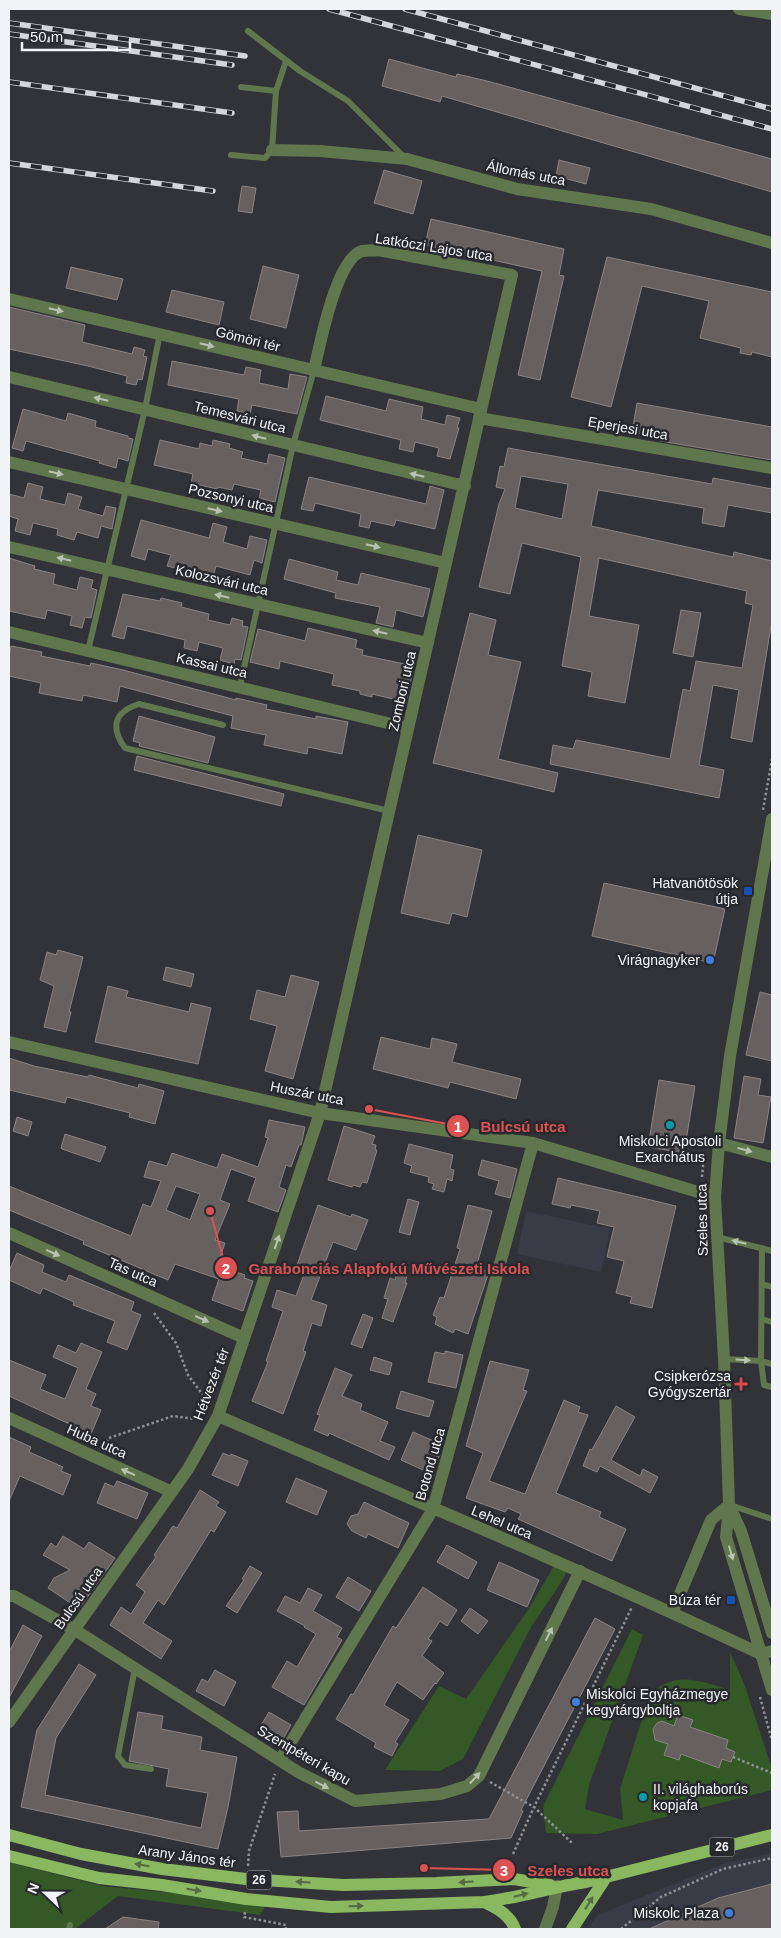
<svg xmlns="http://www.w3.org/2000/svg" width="781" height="1938" font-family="Arial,sans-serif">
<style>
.built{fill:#393c46}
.green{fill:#345826}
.building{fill:#676060;stroke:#8a8382;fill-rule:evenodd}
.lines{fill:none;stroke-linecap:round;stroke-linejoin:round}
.path{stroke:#909195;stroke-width:2.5;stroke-dasharray:2.5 2.5;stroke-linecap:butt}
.service{stroke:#60774d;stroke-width:6}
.minor{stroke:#60774d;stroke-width:12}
.tertiary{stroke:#60774d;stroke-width:12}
.primary{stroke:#8ab860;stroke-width:12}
.rail-casing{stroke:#d5d6da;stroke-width:5.5}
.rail{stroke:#28292e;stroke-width:4;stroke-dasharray:11;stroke-linecap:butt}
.oneway{fill:#b8c2b3}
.oneway2{fill:#546944}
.transit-dot{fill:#1a4fb4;stroke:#28292e;stroke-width:2}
.shop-dot{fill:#3f7fe0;stroke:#28292e;stroke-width:2}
.culture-dot{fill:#0f9aa8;stroke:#28292e;stroke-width:2}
.health-dot{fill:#e0444e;stroke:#28292e;stroke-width:2}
.labels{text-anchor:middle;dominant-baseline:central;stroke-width:5;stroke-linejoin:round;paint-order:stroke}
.shield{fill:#28292e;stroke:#b6b7bb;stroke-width:1}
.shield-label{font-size:12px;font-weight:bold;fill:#f3f4f7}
.street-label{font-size:14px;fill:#f3f4f7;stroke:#28292e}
.poi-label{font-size:14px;fill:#f3f4f7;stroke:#28292e;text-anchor:end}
.leader{fill:none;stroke:#dc5151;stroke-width:2}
.callout-dot{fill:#dc5151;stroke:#28292e;stroke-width:2}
.mark-label{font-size:15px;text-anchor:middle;font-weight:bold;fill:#fff}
.callout-label{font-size:15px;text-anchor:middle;font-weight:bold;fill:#dc5151;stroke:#28292e;stroke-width:5;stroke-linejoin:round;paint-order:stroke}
</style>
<rect width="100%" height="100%" fill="#323338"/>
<path class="built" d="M526 1211 610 1229 601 1272 517 1254Z
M772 1853V1929H587L598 1915 722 1864Z"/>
<path class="green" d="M557 1561 565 1566 566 1573 562 1581 531 1627 463 1759 440 1771 385 1770 439 1686 466 1699 528 1610Z
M632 1629 643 1635 589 1785 585 1809 623 1820 620 1789 650 1694C675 1670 701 1681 730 1690V1652L745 1686 772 1769V1790L597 1834 546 1833 543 1806Z
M9 1862 102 1886 268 1902 260 1915 118 1896 75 1929H9Z"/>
<path class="building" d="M389 59 456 77 457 74 487 81 772 159V192L442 96 440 102 382 86Z
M559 160 590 168 586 184 556 176Z
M384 170 422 181 413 214 374 203Z
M242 186 256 188 252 213 238 211Z
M431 219 564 249 559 275 564 276 540 380 518 375 542 271 425 245Z
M607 257 772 292V357L752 352 751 355 740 353 741 348 700 338 709 301 642 286 611 407 571 397Z
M263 266 299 275 286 328 250 319Z
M71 267 123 279 117 300 66 288Z
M172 290 224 302 219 325 166 312Z
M9 307 85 325 82 342 132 354 134 347 145 350 143 356 147 357 142 380 138 379 136 385 126 383 127 376 88 366 9 349Z
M172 361 244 375 246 367 261 370 259 383 288 389 290 374 307 377 297 414 252 405 250 414 237 411 239 399 168 385Z
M326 396 386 411 389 399 423 407 421 419 445 425 447 415 460 418 457 428H459L450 459 437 456 439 448 415 442 413 452 399 449 401 440 320 420Z
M637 403 772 427V460L660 441 661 437 632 432Z
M23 409 66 421 68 413 96 421 95 427 128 436V438L133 439 128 461 118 458 116 468 99 463 100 461 26 441 23 451 12 448Z
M160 440 199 449 200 443 212 446 213 440 230 444 229 448 243 452 241 458 267 464 269 454 285 458 275 502 259 498 261 490 234 484 232 490 218 487 217 489 191 483 193 474 154 465Z
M508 448 712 484 713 478 772 489V513L728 505 724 527 702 523 704 508 598 490 591 526 733 557 734 552 772 561V620L752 742 731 738 739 690 713 685 699 765 724 770 719 798 550 764 553 745 573 749 576 740 670 759 683 689 690 691 696 661 742 668 753 605 745 603 747 591 599 558 589 616 639 625 625 703 588 696 592 672 562 666 581 557 522 543 510 594 479 587 499 504 505 489 496 487 500 466 504 467ZM521 476 568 484 562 519 515 508Z
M309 477 426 504 430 486 444 490 435 529 396 520 394 526 371 521 369 528 359 526 361 514 315 503 313 511 301 509Z
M28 483 43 487 40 499 65 505 68 493 82 497 78 509 103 516 106 506 116 508 112 529 101 526 98 538 77 532 74 540 57 535 58 529 33 523 30 535 15 531 18 519 9 516V494L24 498Z
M141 520 209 538 213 523 227 527 223 542 247 549 250 536 267 540 262 563 254 560 250 575 216 566 213 577 167 566 171 555 148 549 145 560 131 556Z
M9 558 35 566 34 569 55 574 53 584 77 590 80 577 93 580 91 588 97 590 91 618 85 617 82 628 70 625 72 616 47 610 45 619 9 611Z
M289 559 338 572 336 580 358 585 361 573 430 589 423 617 396 610 393 627 376 623 380 607 335 598 336 593 284 579Z
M123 594 160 601 161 598 182 603 181 607 209 614 208 620 230 625 232 618 243 621 242 626 248 627 241 660 235 659 234 664 220 660 223 648 199 642 197 651 184 648 185 640 127 626 124 639 112 636Z
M681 610 701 613 693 657 673 653Z
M470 613 496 620 488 655 521 662 498 759 558 773 554 792 433 763Z
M308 628 357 640 355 648 363 650 362 655 414 666 406 702 372 694V697L360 694V691L332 685 334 674 280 661 279 669 250 662 258 629 305 641Z
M11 646 42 652 41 656 90 666 91 663 123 670 236 700V698L267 705 266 709 316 719V716L348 722 342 754 308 747 307 754 264 745 266 735 231 728 233 716 120 686 117 702 83 695 82 701 39 693 41 683 9 676V657Z
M139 716 215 737 208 763 139 746 140 743 133 741Z
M137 756 284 794 281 806 134 770Z
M418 835 482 850 467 917 452 913 449 924 401 913Z
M604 883 725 909 713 963 592 936Z
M58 950 83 957 69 1012H71L66 1032 44 1027 54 986 40 980 47 952 56 955Z
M166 967 194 974 191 987 163 980Z
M291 975 319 982 293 1079 265 1071 277 1026 250 1019 257 990 285 997Z
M108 986 128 991 126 997 189 1012 191 1003 211 1008 198 1064 95 1042Z
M760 992 772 995V1061L746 1055Z
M381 1037 430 1049 432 1038 457 1044 452 1062 521 1079 516 1099 450 1082 448 1088 373 1069Z
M9 1058 34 1066 88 1077 89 1075 138 1088 139 1084 164 1091 155 1124 129 1117 130 1113 67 1097 65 1103 9 1090Z
M744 1076 761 1079 758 1095 771 1097 763 1143 734 1138Z
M659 1080 695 1086 684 1153 648 1147Z
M17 1117 32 1122 28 1136 13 1131Z
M269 1120 305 1127 301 1145H299L291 1167 286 1165 279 1187 286 1190 278 1212 248 1201 256 1178 231 1169 220 1200 230 1204 215 1240 225 1243 217 1266 245 1275 244 1278 253 1281 243 1311 212 1300 219 1279 175 1264 168 1280 83 1244 84 1241 9 1210V1186L131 1236 143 1204 151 1207 161 1181 144 1177 149 1161 167 1166 172 1153 217 1168 222 1154 258 1167 268 1138 265 1137ZM176 1186 200 1194 190 1220 166 1210Z
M344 1126 375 1136 372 1144 376 1145 375 1150H377L367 1183 362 1182 360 1187 353 1185 352 1187 328 1180Z
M65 1134 106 1147 100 1162 62 1149 61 1148Z
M409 1144 453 1155 450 1169 454 1170 452 1181 447 1179 444 1192 432 1189 434 1184 428 1182 429 1177 410 1172 412 1166 404 1163Z
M482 1160 517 1169 510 1198 495 1194 499 1181 478 1175Z
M558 1178 676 1206 652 1308 630 1303 632 1297 616 1293 624 1261 607 1257 614 1227 597 1223 600 1211 571 1205 570 1208 552 1204Z
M408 1199 419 1202 410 1235 399 1232Z
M318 1205 351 1217 352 1214 368 1220 356 1250 333 1242 311 1300 327 1305 321 1326 312 1323 303 1351 306 1352 283 1414 252 1401 268 1362 266 1361 283 1311 272 1307 277 1290 296 1296 305 1272 296 1268Z
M468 1205 492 1211 476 1268 489 1272 468 1334 455 1329 453 1333 435 1324 437 1317 433 1315 440 1297 444 1298 460 1249 457 1248Z
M17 1253 44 1265 42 1272 66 1282 69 1275 134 1302 131 1311 141 1315 127 1350 107 1342 115 1321 73 1305 74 1302 43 1288 40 1294 9 1280V1271Z
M398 1269 408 1272 405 1283H407L393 1322 382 1318 388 1299 384 1298 390 1278 395 1280Z
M363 1314 373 1318 362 1348 351 1344Z
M81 1343 102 1352 86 1389 96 1394 91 1406 101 1410 91 1434 9 1396V1360L46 1375 40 1389 65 1399 78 1368 53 1357 58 1345 76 1353Z
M445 1351 463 1355 456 1388 428 1382 435 1352 445 1354Z
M374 1357 392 1363 389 1375 370 1370Z
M490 1361 529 1370 523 1390 527 1391 489 1481 525 1494 564 1400 580 1407 578 1412 588 1415 556 1493 601 1512 599 1517 626 1529 612 1561 518 1519 521 1514 508 1508 505 1512 466 1498 483 1453 466 1446Z
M335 1368 352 1375 342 1396 362 1404 360 1410 388 1422 380 1441 395 1447 389 1460 329 1433 328 1436 314 1430 320 1415 317 1414Z
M401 1391 434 1401 429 1417 396 1408Z
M616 1406 635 1417 611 1460 640 1476 643 1469 658 1477 650 1493 600 1466 597 1472 583 1466 590 1449 592 1450Z
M413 1432 436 1442 431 1453 439 1456 432 1474 401 1460Z
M9 1437 31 1447 29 1452 63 1467 61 1471 71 1475 63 1495 20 1476 9 1501Z
M223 1453 230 1456 231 1454 248 1461 238 1486 212 1475Z
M296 1478 327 1491 317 1515 286 1502Z
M117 1481 148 1493 137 1519 97 1503 105 1483 114 1487Z
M200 1490 219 1502 216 1506 226 1512 214 1532 211 1530 164 1605 158 1600 143 1623 172 1641 161 1659 110 1625 121 1607 131 1614 145 1592 136 1585 156 1557 154 1555 173 1526 177 1528Z
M364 1502 409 1523 398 1548 368 1534 366 1538 352 1531 347 1524 351 1516 358 1514Z
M63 1536 84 1549 89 1542 115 1558 79 1609 48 1588 54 1578 70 1570 43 1555 51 1543 56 1547Z
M447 1545 477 1562 468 1579 437 1562Z
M499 1562 539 1580 527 1607 487 1590Z
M250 1566 262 1573 237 1613 226 1606 244 1580 242 1579Z
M348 1577 371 1591 359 1611 336 1597Z
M423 1587 457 1610 447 1626 440 1621 428 1639 432 1641 422 1656 444 1673 436 1684 435 1683 423 1700 397 1682 384 1705 409 1720 395 1742 398 1744 392 1756 374 1747 376 1743 336 1719 351 1694 353 1695 393 1626 396 1628Z
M308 1588 322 1595 313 1611 342 1628 337 1637 342 1640 304 1705 272 1687 287 1661 297 1667 316 1634 304 1627 305 1626 277 1611 285 1596 300 1603Z
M470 1608 488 1621 478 1634 461 1621Z
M595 1618 615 1629 521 1810 523 1811 511 1838 281 1857 277 1812 298 1811 299 1831 489 1819Z
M23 1625 42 1636 9 1698V1652Z
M79 1664 96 1675 56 1738 45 1795 201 1828 208 1793 166 1786 169 1769 129 1761 138 1712 163 1716 161 1729 202 1737 200 1750 237 1757 228 1807 218 1849 21 1807 37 1730Z
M215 1670 236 1682 224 1706 196 1691 202 1679 208 1682Z
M269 1712 291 1725 279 1746 257 1732Z
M678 1715 693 1720 690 1727 728 1740 726 1748 735 1752 731 1762 722 1759 719 1768 681 1754 679 1760 664 1755 668 1744 655 1740 653 1729 657 1723 662 1721 674 1726Z
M772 1884V1929H649L718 1898Z
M123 1917 159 1922 158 1929H105Z"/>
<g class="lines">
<path class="path" d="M763 810 772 759
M702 1177 704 1155
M154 1313 176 1343 188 1375 209 1403
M103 1446 109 1438 173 1416 202 1420
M760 1697 772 1741
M733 1757 772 1773
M490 1782 534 1807 572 1843
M513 1854 534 1807 632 1607
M248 1866 249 1851 275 1774
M245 1912 244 1917 286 1925V1929
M621 1929 661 1897 723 1869 772 1858"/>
<path class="service" d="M248 31 300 71 348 101 404 157
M241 87 276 91
M231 155 265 158 272 150 276 91 286 61
M88 651 145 409 160 333
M240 686 293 445 314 370
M223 725 139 704C114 712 110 727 125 748L389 811
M717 1237 772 1251
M762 1248 761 1361 764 1385 772 1387
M762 1284 772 1287
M762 1319 772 1322
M724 1359 761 1361 772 1364
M730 1505 772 1519
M135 1668 118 1756 125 1765 151 1769
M69 1929 70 1925"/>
<path class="minor" d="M739 9 772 14
M272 150 320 151 407 159 517 189 651 209 772 243
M9 299 481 409
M9 377 465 486
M479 418 772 468
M9 462 446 563
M9 547 428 643
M9 632 408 728
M772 819 730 1056 719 1143 715 1197 724 1359 729 1505 726 1537 772 1690
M9 1042 320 1113 533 1143 715 1197
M719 1143 772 1157
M9 1233 244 1338
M218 1416C400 1494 582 1570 761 1654L772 1651
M9 1418 172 1492
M729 1505 741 1531 772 1633
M9 1596H14L75 1630 298 1772 355 1801 441 1794 467 1786 479 1776 580 1571
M672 1613 711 1520 729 1505
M9 1722 188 1469 218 1416 320 1113 512 275 378 250C373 251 367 250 362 251 336 259 320 345 314 370
M280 1760 433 1509 533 1143"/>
<path class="tertiary" d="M545 1929 553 1907 557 1886"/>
<path class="primary" d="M9 1835 81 1854 162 1869 246 1879 343 1885 436 1883 514 1879 550 1885
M9 1856 99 1878 162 1885 246 1899 331 1907 484 1902C519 1898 551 1887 586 1882L772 1835
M484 1902C497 1908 510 1915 515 1929
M572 1929 607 1876"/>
<g class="rail-casing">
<path id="rail" d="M329 9 772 129
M405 9 772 109
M9 23 245 56
M9 34 232 65
M9 82 232 113
M9 163 213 191"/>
</g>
<use href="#rail" class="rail"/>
</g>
<defs><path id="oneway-solid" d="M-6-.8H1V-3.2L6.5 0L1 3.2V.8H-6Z" transform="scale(1.25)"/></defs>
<g class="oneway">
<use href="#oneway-solid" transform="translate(56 310) rotate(13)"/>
<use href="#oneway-solid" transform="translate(207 345) rotate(14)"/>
<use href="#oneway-solid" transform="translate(101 399) rotate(-167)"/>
<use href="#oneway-solid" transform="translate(259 437) rotate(-166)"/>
<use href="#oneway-solid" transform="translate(56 473) rotate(13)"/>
<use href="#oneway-solid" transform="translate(417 475) rotate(-167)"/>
<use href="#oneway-solid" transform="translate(215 510) rotate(13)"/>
<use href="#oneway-solid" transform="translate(373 546) rotate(13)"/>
<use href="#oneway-solid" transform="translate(64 559) rotate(-167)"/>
<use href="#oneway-solid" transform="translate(222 596) rotate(-167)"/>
<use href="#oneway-solid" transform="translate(380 632) rotate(-167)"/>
<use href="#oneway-solid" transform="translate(745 1150) rotate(15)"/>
<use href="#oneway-solid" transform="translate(277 1242) rotate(-71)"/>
<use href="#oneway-solid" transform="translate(739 1242) rotate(-166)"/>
<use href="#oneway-solid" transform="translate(53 1253) rotate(24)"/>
<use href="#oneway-solid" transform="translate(202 1319) rotate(24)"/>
<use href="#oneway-solid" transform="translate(743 1360) rotate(4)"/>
<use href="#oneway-solid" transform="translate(128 1472) rotate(-156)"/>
<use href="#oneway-solid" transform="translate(731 1553) rotate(74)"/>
<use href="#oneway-solid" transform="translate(549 1634) rotate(-64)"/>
<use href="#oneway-solid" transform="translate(475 1778) rotate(-47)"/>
<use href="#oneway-solid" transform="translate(322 1785) rotate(27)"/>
</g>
<g class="oneway2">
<use href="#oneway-solid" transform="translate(142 1865) rotate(-170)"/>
<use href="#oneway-solid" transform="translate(303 1882) rotate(-177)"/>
<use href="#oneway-solid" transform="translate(466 1882) rotate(177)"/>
<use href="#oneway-solid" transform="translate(194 1890) rotate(9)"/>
<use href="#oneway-solid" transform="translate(521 1895) rotate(-14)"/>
<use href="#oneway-solid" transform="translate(589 1903) rotate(-58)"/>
<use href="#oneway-solid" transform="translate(356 1906) rotate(-2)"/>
</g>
<g class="transit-dot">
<rect x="743" y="886" width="10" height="10" rx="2.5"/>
<rect x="726" y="1595" width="10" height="10" rx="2.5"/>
</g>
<g class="shop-dot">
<circle cx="710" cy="960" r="5"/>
<circle cx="576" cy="1702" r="5"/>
<circle cx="729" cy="1913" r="5"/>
</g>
<g class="culture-dot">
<circle cx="670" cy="1125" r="5"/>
<circle cx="643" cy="1797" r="5"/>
</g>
<path class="health-dot" d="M738.5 1376.5h5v5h5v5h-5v5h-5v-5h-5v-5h5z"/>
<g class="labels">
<g class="shield">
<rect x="709.5" y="1837.5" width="25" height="19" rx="4"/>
<rect x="246.5" y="1870.5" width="25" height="19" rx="4"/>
</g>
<g class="shield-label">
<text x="722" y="1847">26</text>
<text x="259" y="1880">26</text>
</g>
<g class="street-label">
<text transform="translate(526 173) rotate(11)">Állomás utca</text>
<text transform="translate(434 247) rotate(9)">Latkóczi Lajos utca</text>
<text transform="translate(248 339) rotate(14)">Gömöri tér</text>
<text transform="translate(240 417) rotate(14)">Temesvári utca</text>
<text transform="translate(628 428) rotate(10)">Eperjesi utca</text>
<text transform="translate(231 498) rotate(13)">Pozsonyi utca</text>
<text transform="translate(222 580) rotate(13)">Kolozsvári utca</text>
<text transform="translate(212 665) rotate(13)">Kassai utca</text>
<text transform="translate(402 691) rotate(-77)">Zombori utca</text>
<text transform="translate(307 1093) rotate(11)">Huszár utca</text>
<text transform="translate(702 1220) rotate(-91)">Szeles utca</text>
<text transform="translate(133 1272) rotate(24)">Tas utca</text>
<text transform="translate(211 1384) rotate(-69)">Hétvezér tér</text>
<text transform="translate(97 1441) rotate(24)">Huba utca</text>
<text transform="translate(430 1464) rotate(-74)">Botond utca</text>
<text transform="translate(502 1522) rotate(23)">Lehel utca</text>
<text transform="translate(78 1598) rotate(-55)">Bulcsú utca</text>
<text transform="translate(304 1755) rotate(30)">Szentpéteri kapu</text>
<text transform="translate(187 1856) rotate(8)">Arany János tér</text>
</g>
<g class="poi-label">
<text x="738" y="883">Hatvanötösök<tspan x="738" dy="16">útja</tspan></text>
<text x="700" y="960">Virágnagyker</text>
<text x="670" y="1141" text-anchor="middle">Miskolci Apostoli<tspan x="670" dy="16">Exarchátus</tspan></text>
<text x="731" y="1376">Csipkerózsa<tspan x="731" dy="16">Gyógyszertár</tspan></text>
<text x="721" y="1600">Búza tér</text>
<text x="586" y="1694" text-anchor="start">Miskolci Egyházmegye<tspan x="586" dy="16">kegytárgyboltja</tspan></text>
<text x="653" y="1789" text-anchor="start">II. világhaborús<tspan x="653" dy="16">kopjafa</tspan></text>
<text x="719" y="1913">Miskolc Plaza</text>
</g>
</g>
<path class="leader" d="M369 1109L458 1126M210 1211L226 1268M424 1868L504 1870"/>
<g class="callout-dot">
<circle cx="369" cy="1109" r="5"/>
<circle cx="210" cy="1211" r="5"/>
<circle cx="424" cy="1868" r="5"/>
<circle cx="458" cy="1126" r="12"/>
<circle cx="226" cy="1268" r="12"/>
<circle cx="504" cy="1870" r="12"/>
</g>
<g class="mark-label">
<text x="458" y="1132">1</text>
<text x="226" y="1274">2</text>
<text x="504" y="1876">3</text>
</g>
<g class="callout-label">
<text x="523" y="1132">Bulcsú utca</text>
<text x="389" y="1274">Garabonciás Alapfokú Művészeti Iskola</text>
<text x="568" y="1876">Szeles utca</text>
</g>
<rect width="781" height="1938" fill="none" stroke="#f3f4f7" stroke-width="20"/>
<g transform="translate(45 1893) rotate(292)" stroke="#28292e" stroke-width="4" paint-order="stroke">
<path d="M0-4L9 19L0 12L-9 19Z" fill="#f3f4f7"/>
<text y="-8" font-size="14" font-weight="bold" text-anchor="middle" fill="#f3f4f7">N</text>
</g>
<path d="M22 42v8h108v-8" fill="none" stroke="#f3f4f7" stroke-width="2.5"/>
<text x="30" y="42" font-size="15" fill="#f3f4f7" stroke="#28292e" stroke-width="4" paint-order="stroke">50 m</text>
</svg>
